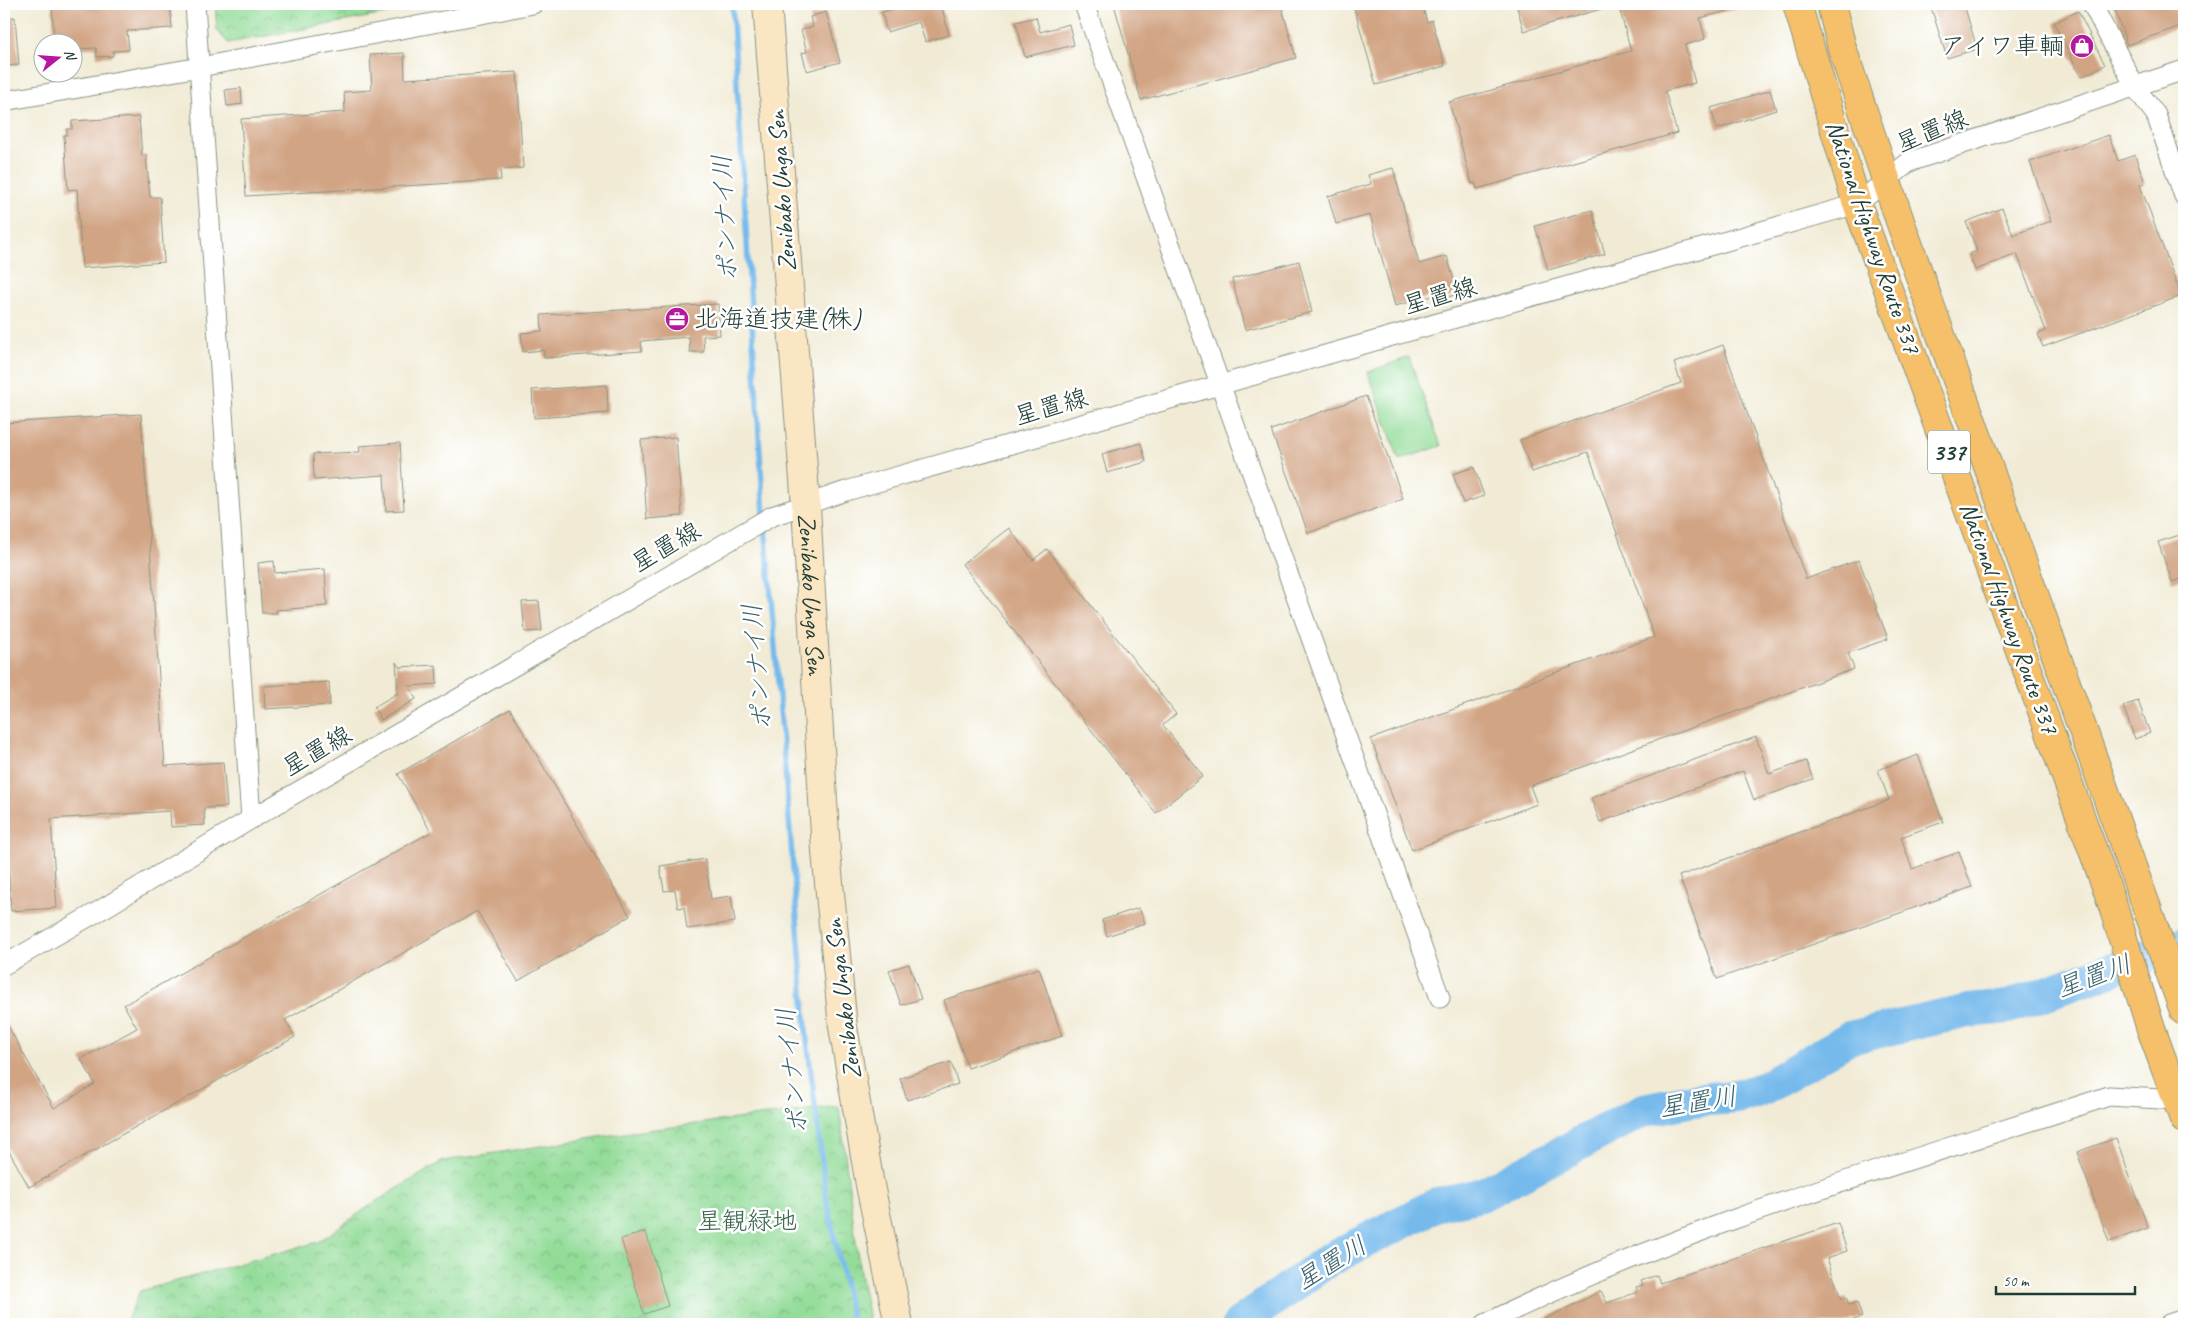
<svg xmlns="http://www.w3.org/2000/svg" width="2188" height="1328" font-family="Caveat,'Klee One',sans-serif">
<style>
.park{fill:url(#park-crowns);stroke:#588c66}
.garden{fill:#92dc98;stroke:#588c66}
.lines{fill:none;stroke-linecap:round;stroke-linejoin:round}
.stream{stroke:#76baec;stroke-width:5.5}
.river{stroke:#76baec;stroke-width:34}
.building{fill:#d1a484}
.street-casing{stroke:#889484;stroke-width:21}
.secondary-casing{stroke:#889484;stroke-width:30}
.highway-casing{stroke:#889484;stroke-width:30}
.street{stroke:#fff;stroke-width:19}
.secondary{stroke:#fbe6c4;stroke-width:28}
.highway{stroke:#f6c06b;stroke-width:28}
.labels{text-anchor:middle;dominant-baseline:central;stroke-width:5;stroke-linejoin:round;paint-order:stroke}
.shield{fill:#fff;stroke:#627771;stroke-width:1}
.shield-label{font-size:24px;font-weight:bold;fill:#1f3d34}
.poi-label{font-size:25px;fill:#1f3d34;stroke:#fff;text-anchor:end}
.street-label{font-size:25px;fill:#1f3d34;stroke:#fff}
.park-label{font-size:25px;fill:#3c654d;stroke:#fff}
.water-label{font-size:26px;font-style:italic;fill:#39626b;stroke:#fff}
</style>
<defs>
<pattern id="park-crowns" width="20" height="18" patternUnits="userSpaceOnUse" patternTransform="scale(1.25)"><rect width="20" height="18" fill="#92dc98"/><path d="M2 6a3 3 0 1 1 6 0M12 15a3 3 0 1 1 6 0" fill="none" stroke="#77b47d"/></pattern>
</defs>
<rect width="100%" height="100%" fill="#fff"/>
<filter id="ink" filterUnits="userSpaceOnUse"><feTurbulence type="fractalNoise" baseFrequency=".02" numOctaves="2"/><feDisplacementMap in="SourceGraphic" scale="10" xChannelSelector="R" yChannelSelector="G"/><feConvolveMatrix kernelMatrix="1 2 1 2 8 2 1 2 1" color-interpolation-filters="sRGB"/></filter>
<filter id="wash" filterUnits="userSpaceOnUse"><feTurbulence type="fractalNoise" baseFrequency=".0096" numOctaves="4" result="noise"/><feDisplacementMap in="SourceGraphic" scale="20" xChannelSelector="R" yChannelSelector="G"/><feGaussianBlur stdDeviation="1.12" result="paint"/><feColorMatrix in="noise" values="0 0 0 0 0 0 0 0 0 0 0 0 0 0 0 0 0 1.4 0 .05"/><feComposite in="paint" operator="in"/></filter>
<g filter="url(#wash)">
<rect width="100%" height="100%" fill="#f1ebd5"/>
<path class="park" d="M215 4H438L228 43 217 30Z
M839 1106 860 1274 870 1324H125L140 1291 318 1242 375 1202 443 1161 632 1132Z"/>
<path class="garden" d="M1409 357 1441 446 1399 460 1368 372Z"/>
<g class="lines">
<path class="stream" d="M732 4 764 515
M765 524 807 1040 827 1203 853 1324"/>
<path class="river" d="M1239 1324 1330 1259 1438 1204 1481 1195 1644 1110 1693 1100 1737 1097 1765 1088 1849 1038 1968 1011 2008 1007 2184 943"/>
</g>
<g id="blocks">
<path class="building" d="M52 4H170L172 28 127 31 129 50 113 51V56L97 57 96 48 72 49V42H54Z
M910 4H941L949 35 925 42 919 22 887 32 882 12Z
M1114 4H1281L1296 58 1141 100Z
M1353 4H1422L1427 22 1432 20 1445 66 1376 85Z
M1516 4H1605V8L1524 31Z
M1618 4H1736V9L1700 18 1705 39 1685 45 1695 83 1665 91 1677 133 1477 189 1475 183 1472 184 1449 102 1631 51Z
M1930 4H1964L1977 49 1947 58Z
M2113 4H2184V25L2127 45Z
M2078 11 2105 65 2081 77 2054 23Z
M826 12 840 62 807 71 802 53 807 52 801 30 813 27 810 17Z
M15 17 19 65 4 66V18Z
M1036 17 1040 32 1069 24 1074 45 1025 57 1016 22Z
M404 53 405 79 517 72 523 168 500 170 501 180 246 196 241 119 345 112 344 92 372 90 370 55Z
M241 88 242 104 227 106 225 90Z
M1770 90 1776 110 1717 129 1711 108Z
M139 117 142 156 146 155 150 197H160L164 262 82 268 77 189 68 190 64 135H67V129H72V121Z
M2109 135 2118 161 2135 155 2145 183 2140 185 2181 296 2043 347 2038 334 2046 331 2017 254 1975 270 1969 254 1977 251 1966 222 2002 208 2013 235 2051 221 2030 162Z
M1393 168 1419 264 1447 256 1458 294 1438 300 1436 295 1395 306 1370 215 1336 224 1328 196 1371 184 1368 175Z
M1592 210 1605 254 1548 270 1535 226Z
M1299 261 1312 312 1245 330 1232 279Z
M718 304 720 335 703 336 704 352H690L689 337 641 341 642 351 544 358V350L523 352 521 333 542 331 541 315Z
M1723 345 1806 579 1859 560 1888 639 1848 653 1854 669 1530 786 1537 804 1412 850 1371 739 1654 637 1588 452 1532 472 1520 440 1681 383 1674 363Z
M607 385 608 413 534 418 532 390Z
M1366 396 1403 499 1308 533 1271 430Z
M141 414 165 766 223 762 227 807 204 808 205 825 171 827 170 811 51 819 57 908 11 911 4 807V423Z
M676 437 682 516 647 519 641 440Z
M400 443 404 510 386 511 384 475 314 480 313 454 360 452 359 446Z
M1141 443 1146 462 1107 473 1102 454Z
M1474 467 1484 496 1463 503 1453 474Z
M1009 528 1033 560 1047 549 1176 714 1163 725 1203 776 1156 813 962 564Z
M2180 535 2184 547V578L2172 582 2158 542Z
M274 561 275 573 325 569 327 606 276 610 277 613H262L258 563Z
M539 601 542 631 525 632 522 602Z
M396 662 399 667 436 665 437 684 409 686 416 699 381 720 374 707 398 693Z
M329 682 330 705 265 709 264 686Z
M2138 701 2150 733 2135 739 2123 706Z
M510 709 630 916 518 981 477 911 285 1020 295 1037 29 1187 4 1142V1019L54 1108 95 1084 81 1059 137 1028 124 1005 431 832 398 774Z
M1756 737 1769 774 1806 761 1813 779 1754 800 1743 771 1600 822 1591 798Z
M1918 755 1943 822 1901 837 1912 869 1959 852 1972 887 1717 979 1679 876 1889 800 1878 770Z
M705 859 711 899 731 896 735 922 687 929 684 907 678 908 675 890 664 891 660 866Z
M1139 908 1145 923 1107 936 1102 920Z
M909 964 921 999 901 1005 889 970Z
M1039 968 1062 1036 968 1068 944 1000Z
M951 1062 958 1084 907 1100 900 1078Z
M2116 1138 2148 1228 2109 1242 2077 1152Z
M1838 1223 1847 1251 1827 1258 1841 1299 1846 1297 1849 1305 1857 1302 1862 1317 1842 1324H1534L1601 1291 1607 1303 1638 1292 1636 1287 1643 1285 1641 1281 1657 1275 1660 1283Z
M646 1232 668 1306 644 1314 621 1239Z"/>
</g>
</g>
<g filter="url(#ink)">
<use href="#blocks" fill-opacity="0" stroke="#889484" stroke-width="1"/>
<g class="lines">
<g class="street-casing">
<path id="street" d="M195 4 251 819
M1084 4 1440 998
M2092 4 2135 87 2156 115 2184 196
M4 101 200 67 533 4
M4 965 104 908 251 819 772 516 846 491 1857 204 1909 162 2184 70
M1485 1324C1683 1225 1899 1165 2109 1096L2177 1100
M2169 1324 2184 1319"/>
</g>
<g class="secondary-casing">
<g id="secondary">
<path id="s1" d="M767 4 806 506 826 852 843 1027 870 1185 899 1324"/>
</g>
</g>
<g class="highway-casing">
<path id="highway" d="M1797 4 1857 204 2110 897 2151 1029 2184 1119
M1831 4 1842 48 1901 224 2184 1011"/>
</g>
<use href="#street" class="street"/>
<use href="#secondary" class="secondary"/>
<use href="#highway" class="highway"/>
</g>
</g>
<defs>
<g id="shop-disc" transform="scale(1.25)"><circle r="9.5" fill="#b5179e" stroke="#fff"/><path d="M-5-2.5h2.3a2.7 3.5 0 0 1 5.4 0H5L5.5 6h-11ZM-1.5-2.5h3a1.5 2.3 0 0 0-3 0Z" fill="#fff"/></g>
<g id="office-disc" transform="scale(1.25)"><circle r="9.5" fill="#b5179e" stroke="#fff"/><path d="M-6-3h4V-5.5h4V-3h4V5H-6ZM-1-4.5V-3h2v-1.5ZM-6 0V1H6V0Z" fill="#fff"/></g>
</defs>
<g fill-rule="evenodd">
<use href="#shop-disc" x="2082" y="46"/>
<use href="#office-disc" x="677" y="319"/>
</g>
<g class="labels">
<rect class="shield" x="1928" y="430.5" width="42" height="43" rx="4"/>
<g class="shield-label">
<text x="1949" y="452">337</text>
</g>
<g class="poi-label">
<text x="2064" y="46">アイワ車輌</text>
<text x="694" y="319" text-anchor="start">北海道技建(株)</text>
</g>
<g class="street-label">
<text transform="translate(1932 131) rotate(-22)">星置線</text>
<text transform="translate(782 191) rotate(-94)">Zenibako Unga Sen</text>
<text transform="translate(1873 237) rotate(71)">National Highway Route 337</text>
<text transform="translate(1440 296) rotate(-16)">星置線</text>
<text transform="translate(1051 407) rotate(-16)">星置線</text>
<text transform="translate(666 547) rotate(-30)">星置線</text>
<text stroke="none"><textPath href="#s1" startOffset="592">Zenibako Unga Sen</textPath></text>
<text transform="translate(2009 618) rotate(70)">National Highway Route 337</text>
<text transform="translate(317 751) rotate(-30)">星置線</text>
<text transform="translate(843 999) rotate(-97)">Zenibako Unga Sen</text>
</g>
<g class="park-label">
<text x="747" y="1221">星観緑地</text>
</g>
<g class="water-label">
<text transform="translate(725 218) rotate(-93)">ポンナイ川</text>
<text transform="translate(757 667) rotate(-95)">ポンナイ川</text>
<text transform="translate(2094 976) rotate(-20)">星置川</text>
<text transform="translate(792 1071) rotate(-96)">ポンナイ川</text>
<text transform="translate(1698 1102) rotate(-9)">星置川</text>
<text transform="translate(1331 1263) rotate(-31)">星置川</text>
</g>
</g>
<rect width="2188" height="1328" fill="none" stroke="#fff" stroke-width="20"/>
<g transform="translate(58 58) rotate(73)"><circle r="24" fill="#ffffff" stroke="#a5b1ae"/>
<path d="M0-4L9 19L0 12L-9 19Z" fill="#b5179e"/>
<text y="-8" font-size="14" font-weight="bold" text-anchor="middle" fill="#1f3d34">N</text>
</g>
<path d="M1996 1286v8h139v-8" fill="none" stroke="#1f3d34" stroke-width="2.5"/>
<text x="2003" y="1286" font-size="15" fill="#1f3d34" stroke="#ffffff" stroke-width="4" paint-order="stroke">50 m</text>
</svg>
